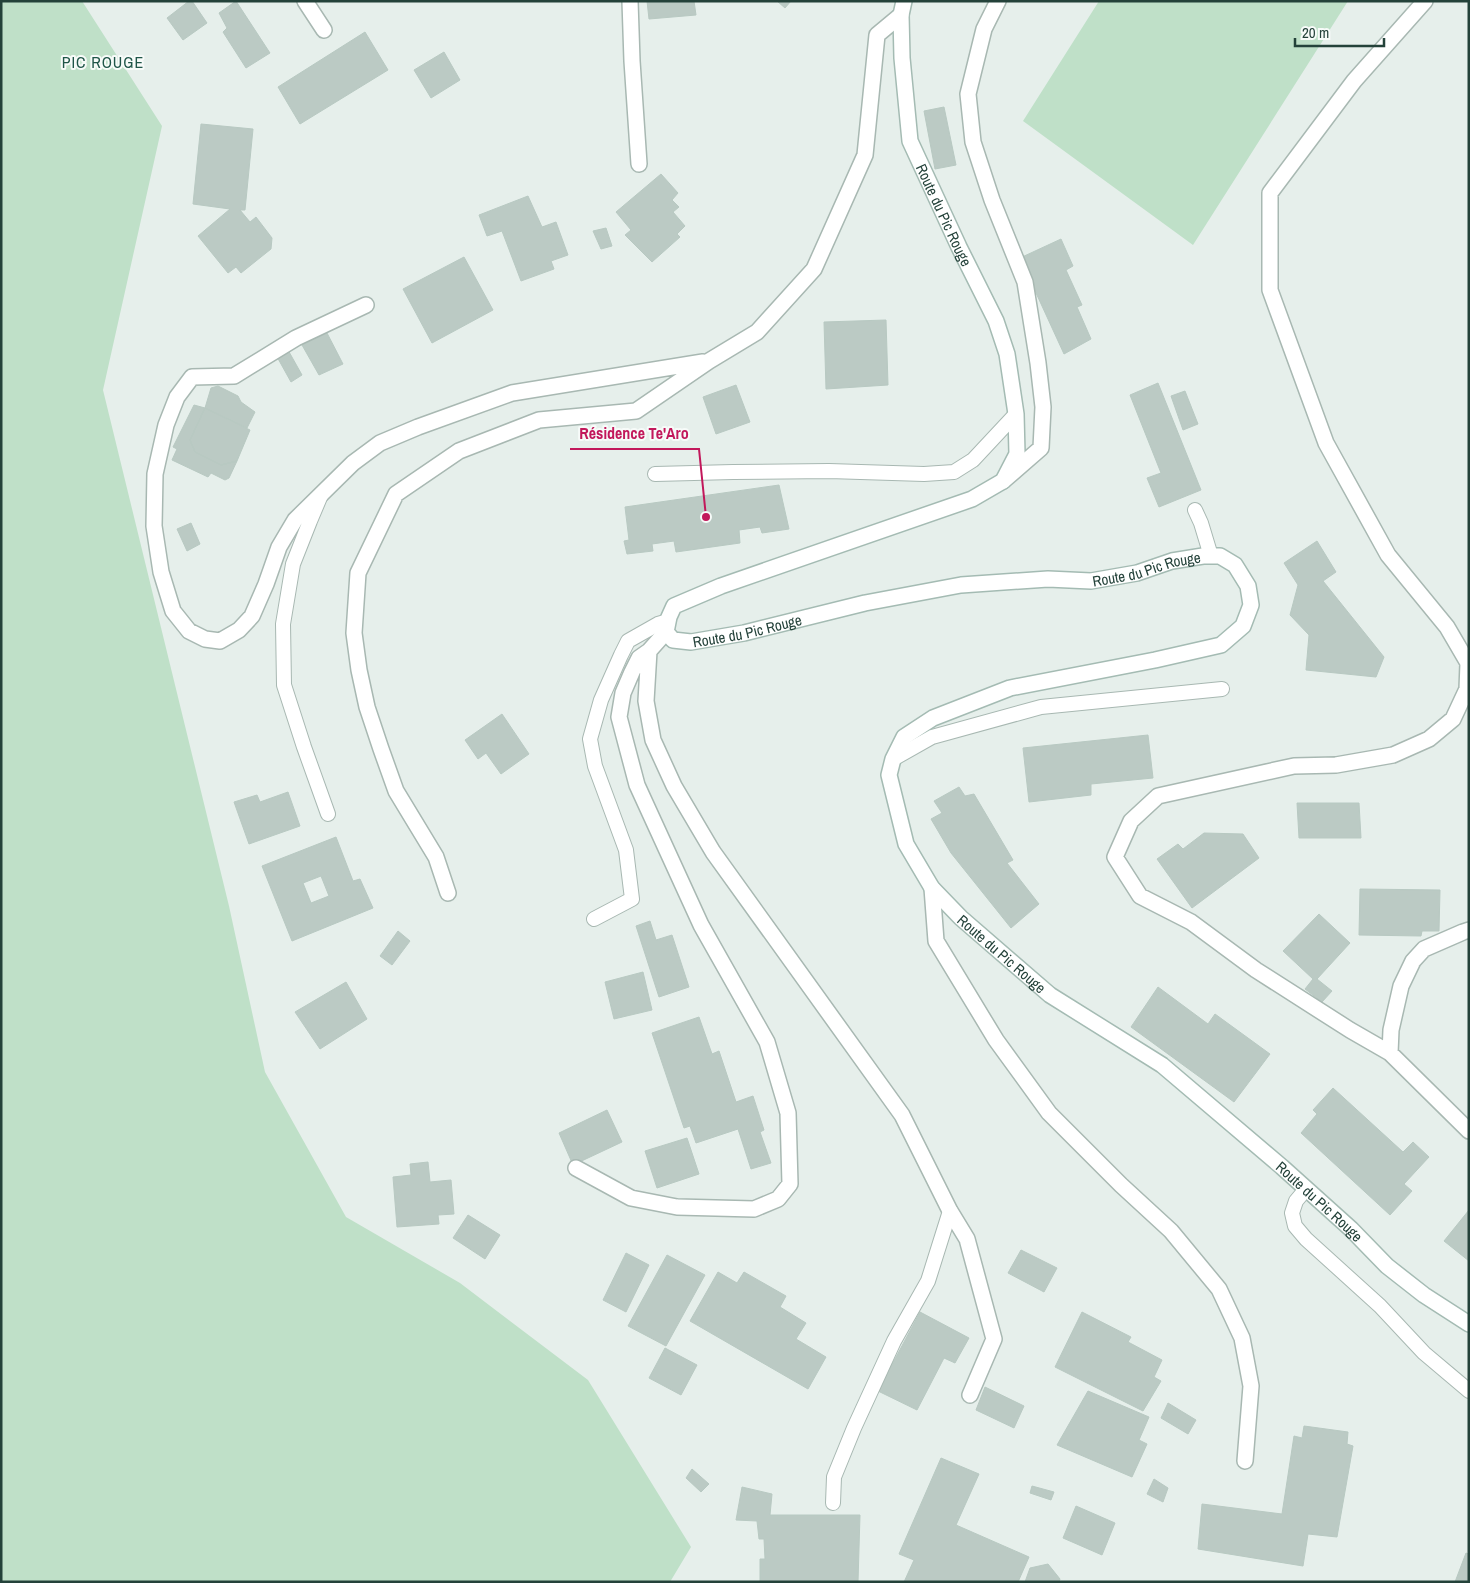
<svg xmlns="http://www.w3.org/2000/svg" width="1470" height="1583" font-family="'Archivo Narrow',sans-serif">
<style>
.green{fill:#bfe0c8}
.building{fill:#bbcac4;stroke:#b8c9c2;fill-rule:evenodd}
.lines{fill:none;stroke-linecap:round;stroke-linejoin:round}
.lane-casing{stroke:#a8b8b2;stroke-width:16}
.street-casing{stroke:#a8b8b2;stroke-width:18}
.secondary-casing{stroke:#a4bbb3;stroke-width:18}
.lane{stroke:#fff;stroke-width:14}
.street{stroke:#fff;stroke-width:15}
.secondary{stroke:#fff;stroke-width:15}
.labels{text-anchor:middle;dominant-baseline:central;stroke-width:4;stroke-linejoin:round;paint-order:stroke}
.street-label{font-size:15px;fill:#24423a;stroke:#f7fbf9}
.neighbourhood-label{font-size:16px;letter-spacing:1px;fill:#1f5548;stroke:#f7fbf9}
.leader{fill:none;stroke:#c2185b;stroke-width:2}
.callout-dot{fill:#c2185b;stroke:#f7fbf9;stroke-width:2}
.callout-label{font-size:16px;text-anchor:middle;font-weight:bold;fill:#c2185b;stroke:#f7fbf9;stroke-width:4;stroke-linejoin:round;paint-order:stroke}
</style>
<rect width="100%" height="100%" fill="#e6efeb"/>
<path class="green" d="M1 1H82L162 126 103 390 229 906 265 1072 346 1217 460 1283 588 1380 691 1547 670 1582H1Z
M1099 1H1348L1193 245 1023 121Z"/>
<path class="building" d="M189 1H192L207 23 183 40 167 18Z
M236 1 270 53 246 68 223 32 227 28 219 13Z
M647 1H694L696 15 649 19Z
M777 1H791L785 8Z
M365 32 388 70 300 124 278 87Z
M444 52 460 80 431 98 414 70Z
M944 107 956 165 935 169 924 111Z
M201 124 253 129 245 210H240L250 222 256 217 272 238 271 249 241 273 236 267 228 273 198 236 230 209 193 204Z
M661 174 678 193 672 200 679 207 673 212 685 226 677 234 680 237 652 262 625 235 631 230 616 212Z
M528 196 542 227 556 222 568 255 551 261 554 269 521 281 502 231 487 236 479 215Z
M606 228 612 246 601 249 593 231Z
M1061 239 1073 266 1066 270 1082 305 1077 307 1091 339 1064 354 1020 258Z
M464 257 493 310 432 343 403 289Z
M886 320 888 385 826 389 824 322Z
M327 333 343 364 319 375 302 345Z
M288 350 302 375 291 382 276 355Z
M1158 383 1201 490 1159 507 1147 478 1161 473 1130 395Z
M736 385 750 422 716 434 703 397Z
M218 386 238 396 241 402 255 412 247 428 205 408 211 388Z
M1185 391 1198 424 1183 430 1171 396Z
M194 405 205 408 190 440 195 452 221 465 237 461 229 478 225 480 211 473 208 477 172 460 177 449 173 447Z
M205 408 250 430 237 461 221 465 195 452 190 440Z
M779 485 789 529 762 533 760 527 739 530 740 543 676 552 674 541 652 544 653 551 627 554 624 541 629 540 625 507Z
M191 523 200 544 187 551 177 529Z
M1317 541 1336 572 1323 581 1384 657 1376 677 1306 670 1309 635 1290 615 1298 585 1284 563Z
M502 714 529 754 501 774 486 753 478 759 465 740Z
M1148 735 1153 778 1091 784V795L1029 802 1023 748Z
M959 787 965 796 974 794 1013 860 1007 863 1039 904 1011 928 951 853 931 819 942 813 934 801Z
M288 792 300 826 249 844 234 802 257 795 260 802Z
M1297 803H1359L1361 838H1299Z
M1204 833 1243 834 1259 858 1192 908 1157 859 1178 844 1183 849Z
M336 837 353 881 360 879 373 908 292 941 262 866ZM321 876 329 896 311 903 303 883Z
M1360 889 1440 890 1439 931H1422L1421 936 1359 935Z
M1319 914 1350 943 1317 979 1332 991 1322 1002 1305 989 1313 979 1283 951Z
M650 921 656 940 672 935 689 987 659 997 636 926Z
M398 931 410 941 392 965 380 956Z
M643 972 652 1010 614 1019 605 982Z
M346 982 367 1019 320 1049 295 1012Z
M1158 987 1208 1024 1215 1014 1270 1054 1234 1102 1131 1027Z
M699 1017 712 1054 719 1051 736 1102 753 1096 764 1130 760 1132 771 1163 751 1169 738 1129 696 1143 690 1126 684 1128 652 1033Z
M1333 1088 1403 1152 1413 1142 1429 1157 1404 1184 1412 1191 1390 1215 1301 1133 1317 1114 1313 1110Z
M607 1110 622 1142 573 1165 559 1133Z
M687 1138 699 1174 657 1188 645 1151Z
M428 1162 430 1182 451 1180 454 1214 438 1215 439 1224 397 1227 393 1177 411 1175 410 1164Z
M1469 1210V1261L1444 1241Z
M468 1215 500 1235 485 1259 453 1238Z
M1021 1250 1057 1268 1044 1292 1008 1273Z
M626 1253 649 1265 626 1312 603 1300Z
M667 1255 705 1275 666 1346 628 1326Z
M718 1272 737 1283 744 1272 786 1296 780 1307 806 1323 796 1339 826 1357 808 1389 690 1321Z
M920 1312 969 1338 955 1363 944 1358 917 1410 878 1391Z
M1082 1312 1131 1337 1128 1342 1162 1360 1154 1377 1161 1381 1143 1411 1055 1367Z
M665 1348 697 1365 681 1395 649 1378Z
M985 1387 1024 1406 1014 1428 976 1410Z
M1088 1391 1149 1417 1139 1440 1147 1444 1132 1477 1057 1445Z
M1168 1403 1196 1420 1188 1434 1161 1418Z
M1304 1426 1348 1432 1347 1444 1353 1446 1337 1537 1308 1534 1303 1566 1198 1549 1202 1504 1282 1514 1294 1436 1302 1438Z
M941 1458 979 1474 956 1525 1029 1557 1018 1582H904L914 1560 899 1554Z
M692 1469 709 1484 701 1492 686 1478Z
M1154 1479 1168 1488 1163 1502 1147 1494Z
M1032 1486 1054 1492 1051 1500 1030 1493Z
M742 1487 772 1494 770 1515H860L858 1582H760V1559H765L764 1539H759L757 1521 736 1520Z
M1076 1506 1115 1523 1102 1555 1063 1538Z
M1466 1553 1469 1554V1582H1455Z
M1048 1564 1060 1579 1059 1582H1025L1030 1568Z"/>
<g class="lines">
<g class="lane-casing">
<path id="lane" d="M655 474 733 472 829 471 924 474 954 472 973 460 1016 414
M321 495 310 521 293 564 283 624 284 685 304 747 328 814
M1195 510 1201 523 1211 556
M893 759 932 737 1041 707 1222 689
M594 919 632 899 626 850 595 766 590 739 601 700 621 655 628 641 658 624 668 621
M1306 1189 1296 1201 1292 1213 1295 1226 1306 1239 1380 1306 1424 1353 1469 1391
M833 1503 834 1477 854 1428 894 1341 928 1281 950 1211"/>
</g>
<g class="street-casing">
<path id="street" d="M305 1 324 30
M630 1 632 61 639 164
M998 1 984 29 968 94 973 142 992 200 1025 282 1038 363 1043 407 1041 448 1003 481
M1425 1 1354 81 1270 193V290L1326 443 1388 555 1447 627 1468 663 1467 689 1453 719 1429 739 1393 755 1336 765 1294 766 1158 796 1131 821 1115 857 1140 896 1191 922 1256 970 1350 1030 1390 1053 1469 1131
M366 305 296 338 234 376 192 377 177 397 166 425 155 474 154 526 161 572 173 611 189 631 205 639 220 641 239 630 252 616 266 584 279 547 295 520 353 463 380 443 418 427 512 393 703 362
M649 651 646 701 653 740 674 786 713 852 902 1115 950 1211 967 1239 994 1339 970 1395
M932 888 936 941 996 1040 1049 1113 1121 1185 1171 1231 1219 1289 1242 1338 1251 1386 1245 1461
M448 893 436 857 396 791 381 749 367 707 359 670 354 633 358 573 396 494 459 451 539 420 636 411 709 361 757 332 814 269 865 155 877 35 901 15
M1390 1053 1391 1030 1401 986 1413 961 1424 949 1463 932 1469 930
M576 1168 631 1198 677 1207 754 1209 778 1199 790 1184 788 1113 767 1042 701 925 637 785 619 717 623 693 632 672 639 658 649 651 666 632"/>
</g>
<g class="secondary-casing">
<g id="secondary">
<path id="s1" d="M904 1 901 15 902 58 910 141 959 247 996 321 1007 354 1016 414 1017 454 1003 481 972 499 721 586 674 606 669 617 666 632 673 640 691 642 744 633 865 603 961 585 1048 579 1091 581 1137 573 1172 561 1203 556H1220L1235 565 1248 586 1251 605 1243 626 1221 645 1155 660 1010 688 933 718 904 737 893 759 889 775 906 844 932 888 961 918 1050 995 1162 1065 1282 1167 1351 1229 1387 1266 1424 1295 1469 1324"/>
</g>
</g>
<use href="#lane" class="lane"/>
<use href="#street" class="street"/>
<use href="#secondary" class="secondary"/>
</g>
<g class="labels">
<g class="street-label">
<text stroke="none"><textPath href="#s1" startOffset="222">Route du Pic Rouge</textPath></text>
<text stroke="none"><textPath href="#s1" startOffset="1378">Route du Pic Rouge</textPath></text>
<text stroke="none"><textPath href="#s1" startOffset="972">Route du Pic Rouge</textPath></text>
<text stroke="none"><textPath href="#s1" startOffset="2158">Route du Pic Rouge</textPath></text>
<text stroke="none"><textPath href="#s1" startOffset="2562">Route du Pic Rouge</textPath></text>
</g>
<g class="neighbourhood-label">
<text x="103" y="62">PIC ROUGE</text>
</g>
</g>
<path class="leader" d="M706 517L699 449H570"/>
<circle class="callout-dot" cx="706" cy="517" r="5"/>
<g class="callout-label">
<text x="634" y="439">Résidence Te'Aro</text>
</g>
<rect width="1470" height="1583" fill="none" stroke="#24423a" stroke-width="5"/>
<path d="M1295 38v8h89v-8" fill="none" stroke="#24423a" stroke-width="2.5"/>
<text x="1302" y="38" font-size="15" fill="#24423a" stroke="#f7fbf9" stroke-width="4" paint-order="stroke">20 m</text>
</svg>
